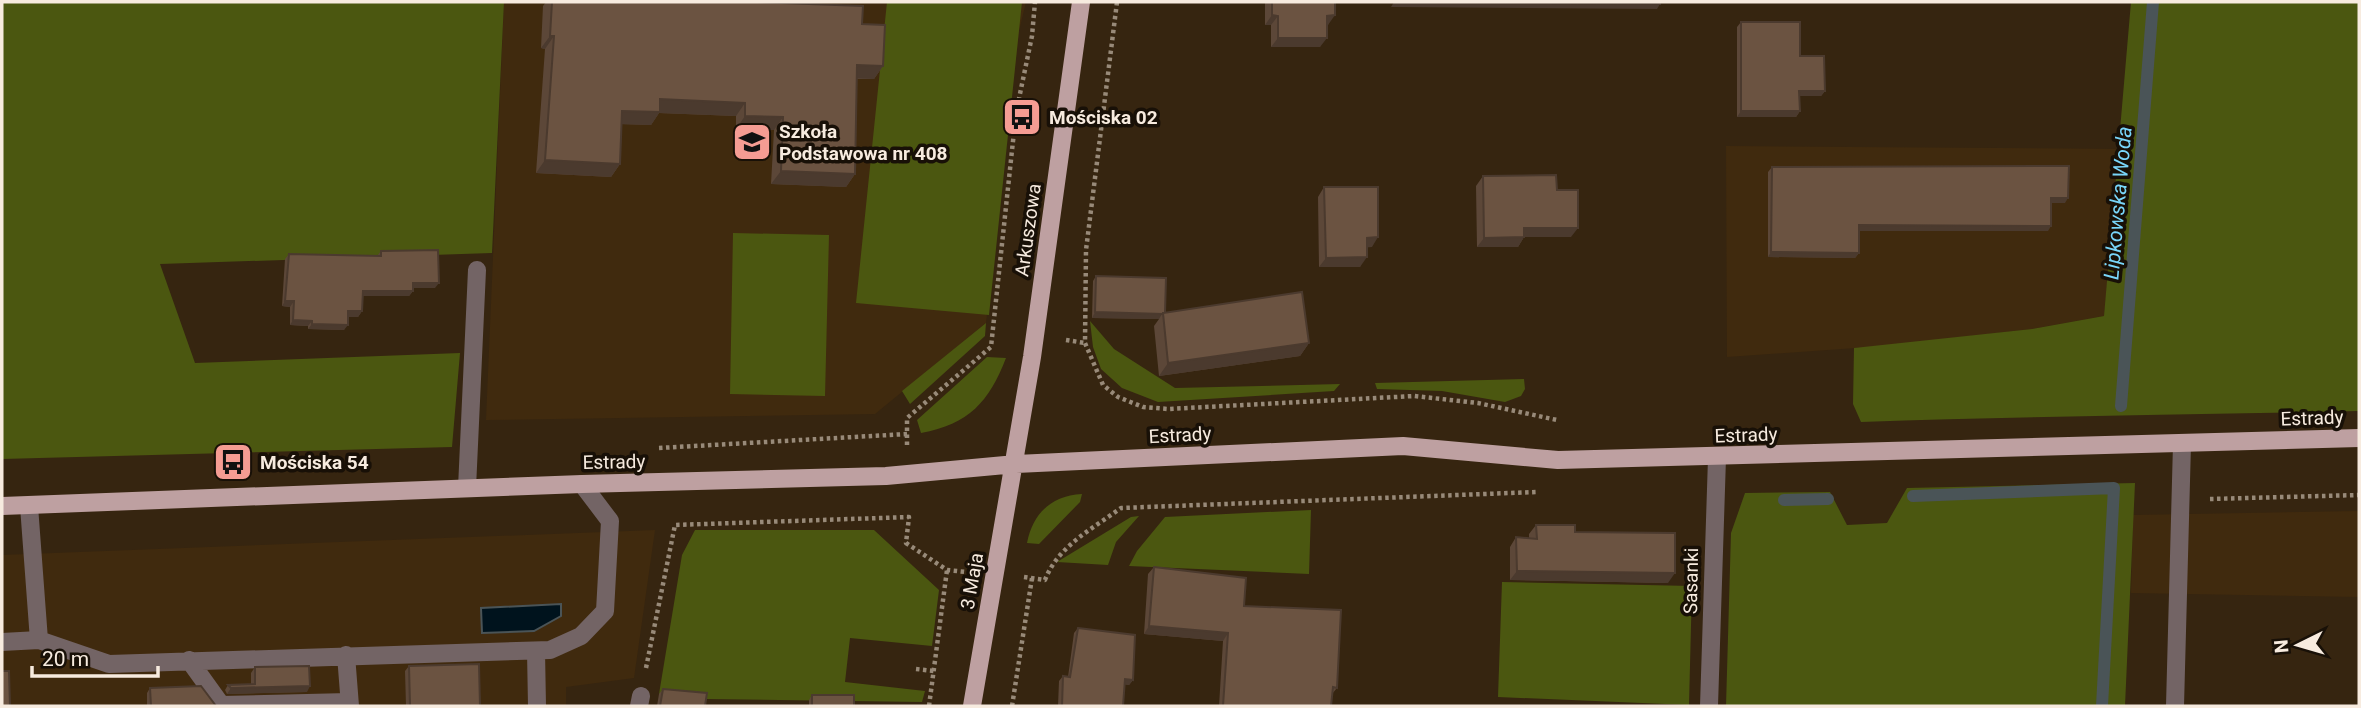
<svg xmlns="http://www.w3.org/2000/svg" width="2361" height="708" font-family="Roboto,sans-serif">
<style>
.built{fill:#402a0e}
.green{fill:#4b5710}
.water{fill:#00131d;stroke:#4a5457;stroke-width:2}
.lines{fill:none;stroke-linecap:round;stroke-linejoin:round}
.stream{stroke:#4a5457;stroke-width:12}
.path{stroke:#988a79;stroke-width:4.5;stroke-dasharray:3.5 3.5;stroke-linecap:butt}
.minor{stroke:#736465;stroke-width:18}
.major{stroke:#bea0a1;stroke-width:18}
.wall{fill:#5c4738}
.shaded-wall{fill:#4b3a2e}
.building{fill:#6b5341;stroke:#4b3a2e;stroke-width:2}
.labels{text-anchor:middle;dominant-baseline:central;stroke-width:7;stroke-linejoin:round;paint-order:stroke}
.poi-label{font-size:19px;font-weight:bold;fill:#f7ebdf;stroke:#181007;text-anchor:start}
.street-label{font-size:19px;fill:#f7ebdf;stroke:#181007}
.water-label{font-size:21px;font-style:italic;fill:#79d6fa;stroke:#181007}
</style>
<rect width="100%" height="100%" fill="#362510"/>
<path class="built" d="M504 2H1026L1019 31 986 323 875 414 486 420Z
M1726 146 2121 149 2104 316 2032 329 1884 346 1727 357Z
M2359 511V597L2131 593 2133 515Z
M655 530 634 678 566 687V706H2V555Z"/>
<path class="green" d="M2 2H504L492 253 160 264 195 363 460 353 452 447 2 459Z
M887 2H1022L989 315 856 303Z
M2131 2H2359V411C2193 415 2027 416 1861 422L1853 404 1854 348 2032 329 2104 316Z
M733 233 829 235 825 396 730 394Z
M1090 321 1114 349 1175 388 1340 384 1334 391 1158 402 1122 388 1101 369 1093 347Z
M986 323 985 336 910 404 902 391Z
M987 357 1006 358C989 402 969 424 921 433L917 420Z
M1524 379 1525 389 1521 396 1505 402 1442 391 1377 389 1375 383Z
M2135 483 2125 706H1726L1731 533 1745 493 1830 492 1847 525 1887 523 1907 488Z
M1082 494 1080 502 1039 544 1027 543C1033 513 1051 496 1082 494Z
M1311 510 1309 574 1129 566 1137 551 1165 517Z
M1139 516 1116 542 1108 565 1057 562 1131 517Z
M695 530H874L939 590 932 646 850 638 845 682 925 691 922 702 704 699 659 694 682 555Z
M1502 582 1692 586 1689 705 1498 697Z"/>
<path class="water" d="M561 604V616L534 631 482 633 481 608Z"/>
<g class="lines">
<path class="stream" d="M2121 406 2153 2
M1913 496 2114 488 2102 706
M1784 500 1828 499"/>
<path class="path" d="M1117 2 1086 250 1085 343 1103 385 1118 397 1143 407 1168 409 1414 396 1478 403 1557 420
M1066 340 1085 343
M907 445V418L991 347 1016 113 1032 36 1035 2
M659 448 907 434
M2210 499 2359 495
M1024 577 1045 580C1058 546 1092 529 1121 508L1536 492
M646 668 675 525 909 517 906 543 947 570 966 572
M916 669 934 671
M929 706 947 570
M1012 706 1032 578"/>
<path class="minor" d="M467 488 477 270
M29 506 39 640 109 664 550 650 581 636 605 611 610 521 582 484
M2 642 39 640
M536 651 537 706
M346 655 350 706
M189 660 222 706
M222 705 349 702
M639 706 641 696
M1709 706 1717 458
M2175 706 2182 444"/>
<path class="major" d="M2 506 582 484 886 476 1016 464 1403 446 1558 460 2359 438
M972 706 1032 357 1081 2"/>
</g>
<path class="wall" d="M546 2H757L862 24 883 66 874 79H857L855 174 846 187 771 184 774 130 736 129V116L659 113 651 125 622 124 620 164 611 177 536 173 545 49 541 48 543 6Z
M1265 2H1335L1328 25H1327L1320 47H1271V25H1265Z
M1741 22 1800 56 1825 91 1821 96H1799L1800 111 1796 117H1737V27Z
M1772 167 2065 203H2051L2048 231H1859V253L1855 258 1768 257V172Z
M1483 176 1557 190 1571 237H1524L1518 247H1477L1476 186Z
M1324 187 1372 247H1367L1360 267H1319L1318 197Z
M381 251 435 288H413V291L409 296H362V311L358 317H348L344 330 308 329V326L290 325V307L282 306 285 259 289 254 377 256Z
M1096 276 1165 313 1309 343 1300 356 1159 376 1154 326 1159 319 1092 318 1093 281Z
M1536 525 1575 532 1668 583 1510 580V547L1516 537 1529 538V534Z
M1154 567 1244 606 1337 688 1332 694 1331 706H1219L1223 641 1144 634 1148 574Z
M1078 628 1133 680 1129 685 1124 684 1123 706H1058L1059 681 1063 676 1068 677 1074 633Z
M409 666 480 706H406L405 671Z
M255 667 307 692 227 694 225 690 228 685 251 684V673Z
M150 688 216 706H147V693Z
M663 689 705 706H657L659 694Z
M812 695 854 706H809V700Z"/>
<path class="shaded-wall" d="M1394 2 1660 4 1657 9 1391 7Z
M1272 15 1278 16 1271 25H1265Z
M1335 15 1328 25H1320L1327 16Z
M550 36H554L545 49 541 48Z
M1278 38H1327L1320 47H1271Z
M857 65 883 66 874 79 848 78Z
M1799 91H1825L1821 96H1796Z
M660 99 745 103 736 116 659 113 651 125 613 124 622 111Z
M1741 111H1800L1796 117H1737Z
M745 116 783 117 774 130 736 129Z
M545 160 620 164 611 177 536 173Z
M781 171 855 174 846 187 771 184Z
M2051 198H2068L2065 203H2047Z
M1859 225 2051 226 2048 231H1855Z
M1524 228H1578L1571 237H1524L1518 247H1477L1484 238Z
M1378 237 1372 247 1360 248 1367 238Z
M1771 252 1859 253 1855 258 1768 257Z
M1367 257 1360 267H1319L1326 258Z
M413 283H439L435 288H409Z
M363 291H413L409 296H359Z
M285 301H294L290 307 282 306Z
M348 311H362L358 317H345Z
M1095 312 1162 314 1159 319 1092 318Z
M293 320 312 321 308 326 290 325Z
M312 324 348 325 344 330 308 329Z
M1309 343 1300 356 1159 376 1168 363Z
M1517 571 1675 573 1668 583 1510 580Z
M1149 626 1228 633 1223 641 1144 634Z
M1125 679 1133 680 1129 685 1121 684Z
M310 686 307 692 227 694 231 688Z"/>
<path class="building" d="M552 2H757L863 6 862 24 885 25 883 66 857 65 855 174 781 171 783 117 745 116V103L660 99V112L622 111 620 164 545 160 554 36H550Z
M1272 2H1335V15L1327 16V38H1278V16L1272 15Z
M1433 2H1660V4Z
M1741 22H1800V56H1824L1825 91H1799L1800 111H1741Z
M2069 166 2068 198H2051V226L1859 225V253L1771 252 1772 167Z
M1556 175 1557 190H1578V228H1524V237L1484 238 1483 176Z
M1324 187H1378V237L1367 238V257L1326 258Z
M438 250 439 283H413V291H363L362 311H348V325L312 324V321L293 320 294 301H285L289 254 381 256V251Z
M1096 276 1166 278 1165 313H1163V314L1095 312Z
M1302 292 1309 343 1168 363 1163 313Z
M1536 525H1575V532L1675 533V573L1517 571 1516 537 1537 539Z
M1154 567 1246 578 1244 606 1341 610 1337 688 1333 687 1331 706H1223L1228 633 1149 626Z
M1078 628 1135 635 1133 680 1125 679 1123 706H1062L1063 676 1070 677Z
M479 664 480 706H410L409 666Z
M309 666 310 686 231 688 228 685 255 684V667Z
M2 671H9L10 706H2Z
M201 686 216 706H151L150 688Z
M663 689 707 693 705 706H660Z
M812 695H854V706H812Z"/>
<defs>
<g id="bus-square" transform="scale(2.0125)"><rect x="-9" y="-9" width="18" height="18" rx="4" fill="#f59c93" stroke="#181007"/><path d="M-5-6H5V4H4V6H2V4H-2V6H-4V4H-5ZM-3.5-4V0h7V-4ZM-3.5 1.2v1.5H-2V1.2ZM2 1.2v1.5H3.5V1.2Z" fill="#111"/></g>
<g id="school-square" transform="scale(2.0125)"><rect x="-9" y="-9" width="18" height="18" rx="4" fill="#f59c93" stroke="#181007"/><path d="M0-5L7-2L0 1L-7-2ZM-4 1L0 2.5L4 1V4Q0 6-4 4Z" fill="#111"/></g>
</defs>
<g fill-rule="evenodd">
<use href="#bus-square" x="1022" y="117"/>
<use href="#school-square" x="752" y="142"/>
<use href="#bus-square" x="233" y="462"/>
</g>
<g class="labels">
<g class="poi-label">
<text x="1049" y="117">Mościska 02</text>
<text x="779" y="131">Szkoła<tspan x="779" dy="22">Podstawowa nr 408</tspan></text>
<text x="260" y="462">Mościska 54</text>
</g>
<g class="street-label">
<text transform="translate(1028 230) rotate(-82)">Arkuszowa</text>
<text transform="translate(2312 418) rotate(-2)">Estrady</text>
<text transform="translate(1180 435) rotate(-3)">Estrady</text>
<text transform="translate(1746 435) rotate(-2)">Estrady</text>
<text transform="translate(614 462) rotate(-1)">Estrady</text>
<text transform="translate(972 581) rotate(-80)">3 Maja</text>
<text transform="translate(1691 581) rotate(-89)">Sasanki</text>
</g>
<g class="water-label">
<text transform="translate(2118 203) rotate(-85)">Lipkowska Woda</text>
</g>
</g>
<rect width="2361" height="708" fill="none" stroke="#f7ebdf" stroke-width="7"/>
<g transform="translate(2298 645) rotate(265)" stroke="#181007" stroke-width="5" paint-order="stroke">
<path d="M0-5L12 26L0 18L-12 26Z" fill="#f7ebdf"/>
<text y="-10" font-size="19" font-weight="bold" text-anchor="middle" fill="#f7ebdf">N</text>
</g>
<path d="M32 666v10h126v-10" fill="none" stroke="#f7ebdf" stroke-width="3.5"/>
<text x="42" y="666" font-size="21" fill="#f7ebdf" stroke="#181007" stroke-width="5" paint-order="stroke">20 m</text>
</svg>
